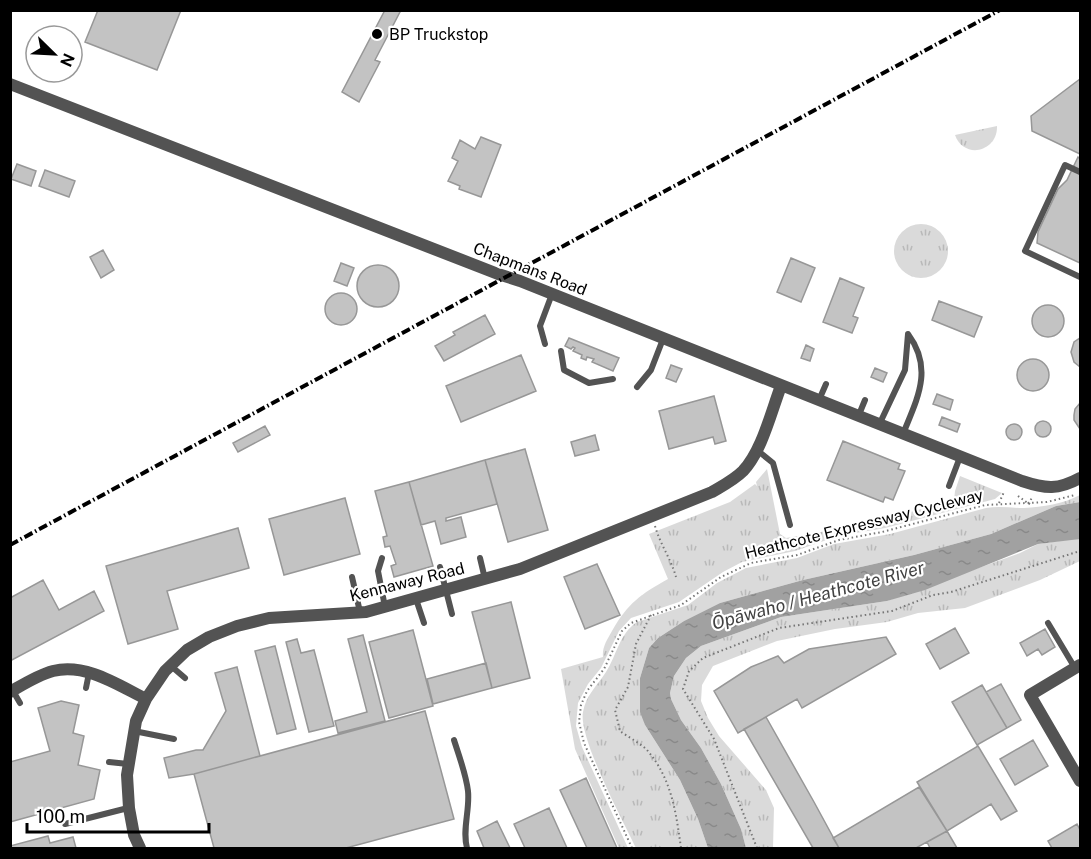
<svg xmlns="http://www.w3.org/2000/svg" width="1091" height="859" font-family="'Public Sans',sans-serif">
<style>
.grass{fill:url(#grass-tufts)}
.water{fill:url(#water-ripples)}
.building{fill:#c3c3c3;stroke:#979797;stroke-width:1.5}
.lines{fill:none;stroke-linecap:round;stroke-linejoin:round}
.path{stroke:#757575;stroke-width:2;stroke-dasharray:1.5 3;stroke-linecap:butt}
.service{stroke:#535353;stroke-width:6}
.minor{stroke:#535353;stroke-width:12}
.tertiary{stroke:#535353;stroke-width:12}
.rail{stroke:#000;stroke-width:4;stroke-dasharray:9 3 1.5 3;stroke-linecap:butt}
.poi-dot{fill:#000;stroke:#fff;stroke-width:2}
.labels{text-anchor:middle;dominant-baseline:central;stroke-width:4.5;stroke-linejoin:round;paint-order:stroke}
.poi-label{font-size:16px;fill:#000;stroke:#fff;text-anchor:start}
.street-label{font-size:16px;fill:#000;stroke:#fff}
.water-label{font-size:18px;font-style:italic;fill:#424242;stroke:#fff}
</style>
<defs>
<pattern id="grass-tufts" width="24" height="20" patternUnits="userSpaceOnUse" patternTransform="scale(1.5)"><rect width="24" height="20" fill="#dadada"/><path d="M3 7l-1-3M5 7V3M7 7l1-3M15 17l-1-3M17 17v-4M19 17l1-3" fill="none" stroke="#b9b9b9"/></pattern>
<pattern id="water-ripples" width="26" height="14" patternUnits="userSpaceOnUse" patternTransform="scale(1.5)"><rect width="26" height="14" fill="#a1a1a1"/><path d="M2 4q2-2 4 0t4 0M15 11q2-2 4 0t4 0" fill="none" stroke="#898989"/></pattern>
</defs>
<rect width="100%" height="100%" fill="#fff"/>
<path class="grass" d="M997 126C998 152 964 160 955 135Z
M894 251a27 27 0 1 1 54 0a27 27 0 1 1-54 0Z
M767 469 780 534 786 538 850 527 954 501 955 491 960 476 1002 493 995 499 885 528 838 536 795 551 742 562 723 572 679 602 631 618 619 631 601 668 588 684 578 703 576 726 582 747 628 848H619L575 749 561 669 603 657C602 647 607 640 612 631 628 603 641 594 668 579L649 534 730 502 755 484 757 486 756 482Z
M1080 495V502L1056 506 991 534 914 555 803 580 720 603 684 621 658 638 649 648 640 678V692L645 725 680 780 698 819 708 848H636C623 821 578 737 583 712 586 695 597 686 606 672 617 655 619 634 637 622L688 605 717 583 746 568 797 558 834 544 890 534 986 508C999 506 1011 508 1024 508 1043 507 1063 504 1080 495Z
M1080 538V561L1040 580 965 608 918 613 887 622 835 629 777 641 713 666 702 685 701 701 708 718 719 736 766 790 774 808 773 848H746L741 829 721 784 701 748 681 720 671 699 670 693 674 676 686 658 701 646 781 617 887 601 1020 553 1038 544Z"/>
<path class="water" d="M1080 502V539L1038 544 925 590 887 601 781 617 701 646 686 658 674 676 670 693 671 699 681 720 701 748 721 784 741 829 746 848H708L698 819 680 780 645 725 640 712V678L649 648 658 638 684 621 720 603 803 580 914 555 991 534 1056 506Z"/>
<path class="building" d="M98 10H181L157 70 85 42Z
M385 10H401L375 60 380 62 359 102 342 92Z
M1080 79V154L1032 131 1031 116Z
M481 137 501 145 481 197 459 189 460 186 448 181 458 161 452 158 460 140 475 149Z
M1078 157 1080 159V263L1037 243 1038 232 1058 189 1067 180Z
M17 164 36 171 31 186 11 179Z
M45 170 75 181 69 197 39 186Z
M103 250 114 270 101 278 90 257Z
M791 258 815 268 801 302 777 292Z
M341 263 354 268 347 286 334 281Z
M357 286a21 21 0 1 1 42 0a21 21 0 1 1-42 0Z
M840 278 864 288 853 316 858 318 852 333 823 322Z
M325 309a16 16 0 1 1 32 0a16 16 0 1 1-32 0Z
M939 301 982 317 974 337 932 320Z
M1032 321a16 16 0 1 1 32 0a16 16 0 1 1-32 0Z
M485 315 495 334 444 361 435 346 455 335 453 332Z
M569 338 619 358 613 371 592 362 594 359 587 357 586 360 581 358 582 355 573 351 575 348 573 347 571 349 565 346Z
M1080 338V367L1074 362 1071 352 1074 342Z
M806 345 814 349 810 361 801 358Z
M521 355 536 391 461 422 446 386Z
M1017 375a16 16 0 1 1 32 0a16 16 0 1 1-32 0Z
M671 365 682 369 676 382 666 378Z
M875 368 887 373 883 382 871 377Z
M937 394 953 400 950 410 933 404Z
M714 396 726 441 715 444 713 437 669 449 659 411Z
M1080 403V429L1074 420V415L1075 409Z
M942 417 960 424 957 432 939 425Z
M1035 429a8 8 0 1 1 16 0a8 8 0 1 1-16 0Z
M1006 432a8 8 0 1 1 16 0a8 8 0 1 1-16 0Z
M265 426 270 435 238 452 233 443Z
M595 435 599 450 575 456 571 442Z
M843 441 900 464 898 469 905 471 893 500 885 497 883 502 827 480Z
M525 449 548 530 508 542 485 460Z
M485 460 497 504 446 518V521L461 517 466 537 441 544 435 521 421 525 409 482Z
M409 482 433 566 394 577 391 566 396 564 390 546 385 547 383 537 387 536 375 491Z
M345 498 360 554 284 575 269 519Z
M238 528 249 568 167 591 178 629 128 644 106 566Z
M597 564 620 615 585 629 564 577Z
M43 580 59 610 94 591 104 611 10 661V598Z
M511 602 530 678 492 688 472 612Z
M955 628 969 653 940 669 926 644Z
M1045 629 1055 647 1042 655 1038 649 1027 656 1020 643Z
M413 630 433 706 389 718 369 642Z
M363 635 385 721 338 733 335 721 367 712 348 639Z
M886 637 896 654 802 708 797 699 738 733 714 691 751 667 778 656 784 663 809 649Z
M297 639 301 653 314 650 334 726 309 732 286 642Z
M275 646 296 729 277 734 255 651Z
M486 663 492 688 433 704 427 679Z
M237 667 260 756 194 774 169 778 164 758 196 750H203L226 711 215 673Z
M1001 684 1021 720 1007 728 986 692Z
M982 685 1007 728 977 745 952 702Z
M61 701 79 705 73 733 84 736 78 765 100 770 94 799 10 822V762L50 751 38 708Z
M425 711 454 819 346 848H214L194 774Z
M766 717 814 802 839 848H813L744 729Z
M1033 740 1048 766 1015 785 1000 759Z
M978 746 1017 811 1001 820 991 804 947 831 917 782Z
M586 778 617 848H587L560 790Z
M919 787 947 831 916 848H839L833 838Z
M549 808 567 848H525L514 824Z
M497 821 510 848H484L477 831Z
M1077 824 1080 830V848H1052L1048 841Z
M947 831 957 848H930L927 842Z
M48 836 50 843 73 837 76 848H10V846Z"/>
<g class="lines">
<path class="path" d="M1018 496 1029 504 1032 497
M999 503 1004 492
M655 526C660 544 671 559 676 577
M651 615 636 644 628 687 615 710 620 731C628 737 640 743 647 750 672 779 676 813 681 848
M632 848 584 743 579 722 581 705 587 691 604 669 622 631 631 623 681 605 721 577 751 563 797 555 839 540 882 532 985 505 1047 502 1075 495
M757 848 714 739 683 689 689 671 703 658 779 628 892 611 933 595 951 592 1080 551"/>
<path class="service" d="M1080 172 1065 165 1025 251 1080 277
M545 344 540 326 552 294
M561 351 564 370 589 383 613 379
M637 387 651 370 663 339
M819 400 826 384
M858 417 865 400
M879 425 905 370 908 334C934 369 917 399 903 434
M757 450 773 463 790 525
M949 486 960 457
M382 558 378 571 385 607
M480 558 485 579
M440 567 452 614
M352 577 360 612
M416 599 424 623
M1048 623 1075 668
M171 666 185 678
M86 688 89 673
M13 691 20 703
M134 731 174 739
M454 740C459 756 466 774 468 791 470 810 462 830 467 848
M109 762 128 764
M65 824 128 808"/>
<path class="minor" d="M1080 665 1030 695 1080 781
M10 692C24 684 38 675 53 671 86 663 118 685 146 699
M140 848 134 835 129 808 127 775 136 721 146 699 165 671 187 650 209 637 237 626 269 618 366 612 520 569 712 492C722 486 734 480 743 471 762 451 771 412 781 386"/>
<path class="tertiary" d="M10 84 498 274 520 281 1022 481C1046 489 1058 490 1080 478"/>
<path class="rail" d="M10 545 1000 10"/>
</g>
<circle class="poi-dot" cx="377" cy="34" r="6"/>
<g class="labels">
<g class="poi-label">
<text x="389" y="34">BP Truckstop</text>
</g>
<g class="street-label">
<text transform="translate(530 269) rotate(21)">Chapmans Road</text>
<text transform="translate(864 524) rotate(-14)">Heathcote Expressway Cycleway</text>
<text transform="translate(407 582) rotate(-14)">Kennaway Road</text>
</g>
<g class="water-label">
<text transform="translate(818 595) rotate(-15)">Ōpāwaho / Heathcote River</text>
</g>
</g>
<rect width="1091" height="859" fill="none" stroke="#000000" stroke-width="24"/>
<g transform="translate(54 54) rotate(114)"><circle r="28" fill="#ffffff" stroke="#999999" stroke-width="1.5"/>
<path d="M0-4.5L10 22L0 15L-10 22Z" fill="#000000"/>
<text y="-9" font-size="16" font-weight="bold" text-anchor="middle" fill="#000000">N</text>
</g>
<path d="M27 823v9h182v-9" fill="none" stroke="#000000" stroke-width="3"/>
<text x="36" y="823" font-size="18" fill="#000000" stroke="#ffffff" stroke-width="4.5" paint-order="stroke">100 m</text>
</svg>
